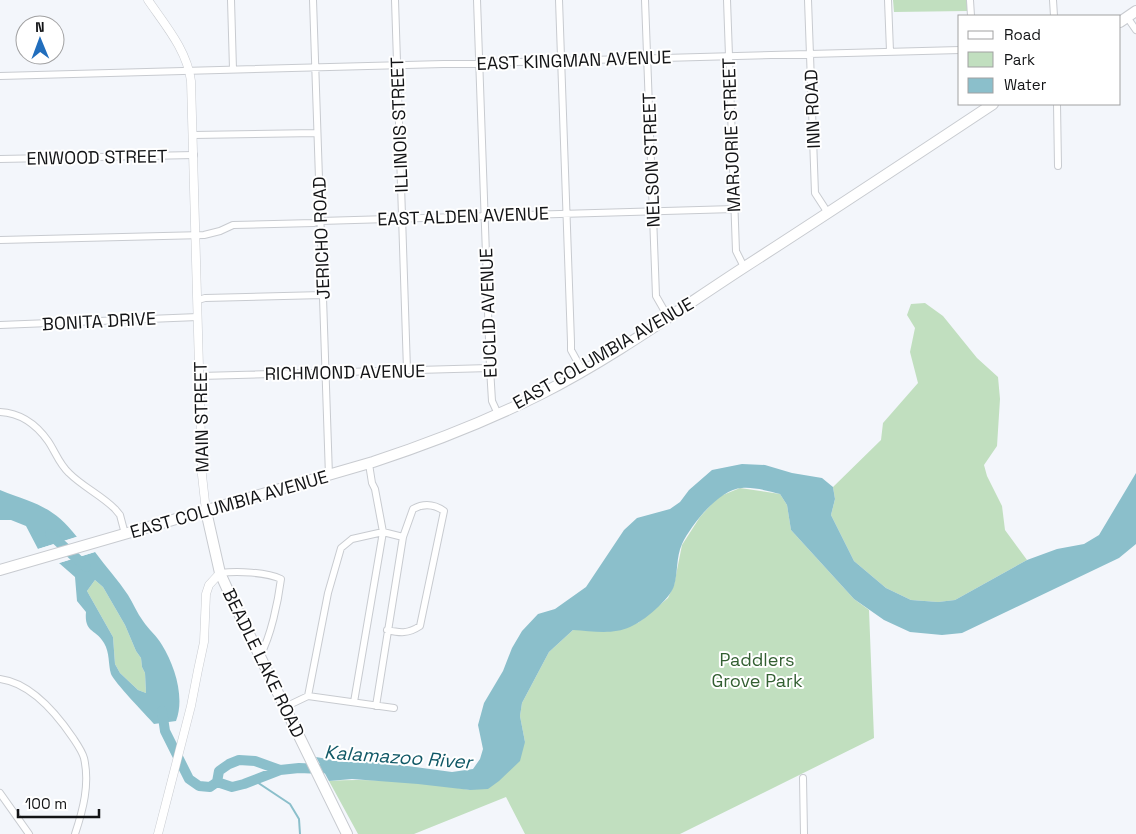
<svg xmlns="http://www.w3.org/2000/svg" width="1136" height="834" font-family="'Space Grotesk',sans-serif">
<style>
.green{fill:#c1dfbf}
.water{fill:#8bbfcb;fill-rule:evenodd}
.pier{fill:#f3f6fb}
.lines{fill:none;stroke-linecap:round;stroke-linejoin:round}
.stream{stroke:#8bbfcb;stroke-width:2}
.river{stroke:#8bbfcb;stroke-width:10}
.minor-casing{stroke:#c8cbd0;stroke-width:8}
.tertiary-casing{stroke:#c8cbd0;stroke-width:9}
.primary-casing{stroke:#c8cbd0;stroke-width:12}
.minor{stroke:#fff;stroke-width:6}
.tertiary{stroke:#fff;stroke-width:8}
.primary{stroke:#fff;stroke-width:10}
.labels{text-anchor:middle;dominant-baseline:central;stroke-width:4;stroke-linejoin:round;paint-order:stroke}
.street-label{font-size:18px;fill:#131416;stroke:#fff}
.park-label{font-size:18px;fill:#335f32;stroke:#fff}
.water-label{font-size:19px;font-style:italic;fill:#105866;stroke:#fff}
</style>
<rect width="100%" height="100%" fill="#f3f6fb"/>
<path class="green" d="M893 0H967V11L894 12Z
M925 303 943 316 977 358 998 377 1000 399 997 446 984 465 987 476 1002 506 1005 530 1027 560 955 600 938 602 911 600 886 588 854 561 831 515 835 499 833 487 881 440 883 423 918 383 910 352 915 328 907 315 911 304Z
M740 488 780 494 787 505 791 530 854 599 869 610 874 738 680 834H525L506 797 414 834H358L329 781C375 778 424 783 470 790L525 742 520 716 522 703 549 652 573 630 638 623 668 598 674 585 682 545 700 517 718 497Z
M95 580 103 587 125 625 136 651 141 658 142 667 145 673 146 693 138 690 120 673 115 664 113 637 87 591Z"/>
<path class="water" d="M742 464 765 465 792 473 822 478 833 487 835 499 831 515 854 561 886 588 911 600 938 602 955 600 1027 560 1057 549 1084 544 1099 535 1136 473V544L1119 558 962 633 942 635 910 632 884 620 854 599 791 530 787 505 780 494C768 491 754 487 742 488 719 489 691 525 682 544 676 557 678 573 674 586 670 599 643 622 630 627 613 635 592 631 573 630L549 652 522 703 520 716 525 742 520 761 499 781 488 789 470 790 418 784 352 779 329 781 316 757 344 762H378L452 772 473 769 480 759 483 749 478 725 484 703 503 671 512 648 522 631 538 614 555 609 586 587 624 530 637 518 670 509 680 502 689 490 712 470Z
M0 490C35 504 52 505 77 537L38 549 26 526 11 520H0Z
M95 552C106 567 118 580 128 595 133 603 137 613 143 621 149 630 157 636 162 645 175 666 185 698 176 721L154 724C146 715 114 682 111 674 108 664 110 653 104 643 96 629 84 633 86 612L77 601 75 577 59 563ZM95 580 103 587 125 625 136 651 141 658 142 667 145 673 146 693 138 690 120 673 115 664 113 637 87 591Z"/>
<path class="pier" d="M79 536 78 539 41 551 38 549Z
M95 550 98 551 56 564 58 561Z"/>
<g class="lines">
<path class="stream" d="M254 780 290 804 299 819 300 834"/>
<path class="river" d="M50 534 86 567
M162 711 165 731 189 779 199 786 210 787 217 782 219 771 229 764 239 760 255 761 280 770 299 768 322 769
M217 782 232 787 244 784 280 770"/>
<g class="minor-casing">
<path id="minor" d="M231 0 233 69
M313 0 329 476
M395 0 407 370
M477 0 490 368 492 401 498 414
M559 0 571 342V350L582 370
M645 0 656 296 668 317
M727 0 736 251 744 267
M808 0 815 193 828 213
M888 0 890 51
M970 0 971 16
M1053 0 1054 16
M1127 17 1136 30
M0 76 960 50
M1057 104 1058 166
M193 135 317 133
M0 159 194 155
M0 240 204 235 220 231 233 225 314 223 320 221 734 209
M198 300 205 298 323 295
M0 325 198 317
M200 376 490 368
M0 412C20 413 36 424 48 441 55 451 59 464 69 473 83 487 101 495 115 509L120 515 125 534
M220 573C237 571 266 572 281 579 278 602 271 636 260 656
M0 679C31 683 56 713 73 738 77 744 82 751 84 758 90 784 83 810 75 834
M308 696 328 593 341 548 352 539 383 532 403 537
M354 702 383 532 375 489 372 483 369 464
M376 706 403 537 413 509C424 503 434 504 444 511L420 626C408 634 400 633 387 630
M285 707 308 696 394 708
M803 778 804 834
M0 793 29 834"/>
</g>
<g class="tertiary-casing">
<path id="tertiary" d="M148 0C165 25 187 50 191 81L202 475 206 511
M158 834 191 706 198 670 204 642 206 594 209 585 220 573"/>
</g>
<g class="primary-casing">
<path id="primary" d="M1120 22 1136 11
M206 511 220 573 230 595 347 834
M0 570 373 462C431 443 487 421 541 394 612 358 677 311 743 268 827 214 910 159 993 104"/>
</g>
<use href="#minor" class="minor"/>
<use href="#tertiary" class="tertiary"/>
<use href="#primary" class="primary"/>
</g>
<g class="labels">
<g class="street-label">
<text transform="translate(574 60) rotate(-2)">EAST KINGMAN AVENUE</text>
<text transform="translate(812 109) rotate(-92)">INN ROAD</text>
<text transform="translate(399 125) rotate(-92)">ILLINOIS STREET</text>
<text transform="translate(731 135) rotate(-92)">MARJORIE STREET</text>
<text transform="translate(97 157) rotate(-1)">ENWOOD STREET</text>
<text transform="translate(651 160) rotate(-92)">NELSON STREET</text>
<text transform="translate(463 216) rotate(-2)">EAST ALDEN AVENUE</text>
<text transform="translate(321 238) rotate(-92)">JERICHO ROAD</text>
<text transform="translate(488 313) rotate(-92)">EUCLID AVENUE</text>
<text transform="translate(99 321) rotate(-3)">BONITA DRIVE</text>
<text transform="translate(603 353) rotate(-30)">EAST COLUMBIA AVENUE</text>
<text transform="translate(345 372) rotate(-1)">RICHMOND AVENUE</text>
<text transform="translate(201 417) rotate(-91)">MAIN STREET</text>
<text transform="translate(229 504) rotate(-16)">EAST COLUMBIA AVENUE</text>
<text transform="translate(264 663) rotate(64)">BEADLE LAKE ROAD</text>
</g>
<g class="park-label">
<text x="757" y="659">Paddlers<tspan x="757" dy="21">Grove Park</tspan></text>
</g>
<g class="water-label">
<text transform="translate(398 757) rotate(4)">Kalamazoo River</text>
</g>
</g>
<rect x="958" y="15" width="162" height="90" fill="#ffffff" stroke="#a1a1a2"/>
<rect x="968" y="31" width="25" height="8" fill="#ffffff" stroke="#a1a1a2"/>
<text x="1004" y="40" font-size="15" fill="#131416">Road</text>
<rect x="968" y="52" width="25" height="15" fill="#c1dfbf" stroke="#a1a1a2"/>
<text x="1004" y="65" font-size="15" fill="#131416">Park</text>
<rect x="968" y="78" width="25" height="15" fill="#8bbfcb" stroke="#a1a1a2"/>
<text x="1004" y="90" font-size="15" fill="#131416">Water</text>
<g transform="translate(40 40) rotate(359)"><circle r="24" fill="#ffffff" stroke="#a1a1a2"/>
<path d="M0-4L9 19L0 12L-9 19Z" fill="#216ebd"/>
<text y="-8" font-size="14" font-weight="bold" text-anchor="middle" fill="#131416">N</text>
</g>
<path d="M18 809v8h81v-8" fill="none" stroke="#131416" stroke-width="2.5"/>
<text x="25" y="809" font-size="15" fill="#131416" stroke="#ffffff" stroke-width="4" paint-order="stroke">100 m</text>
</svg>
